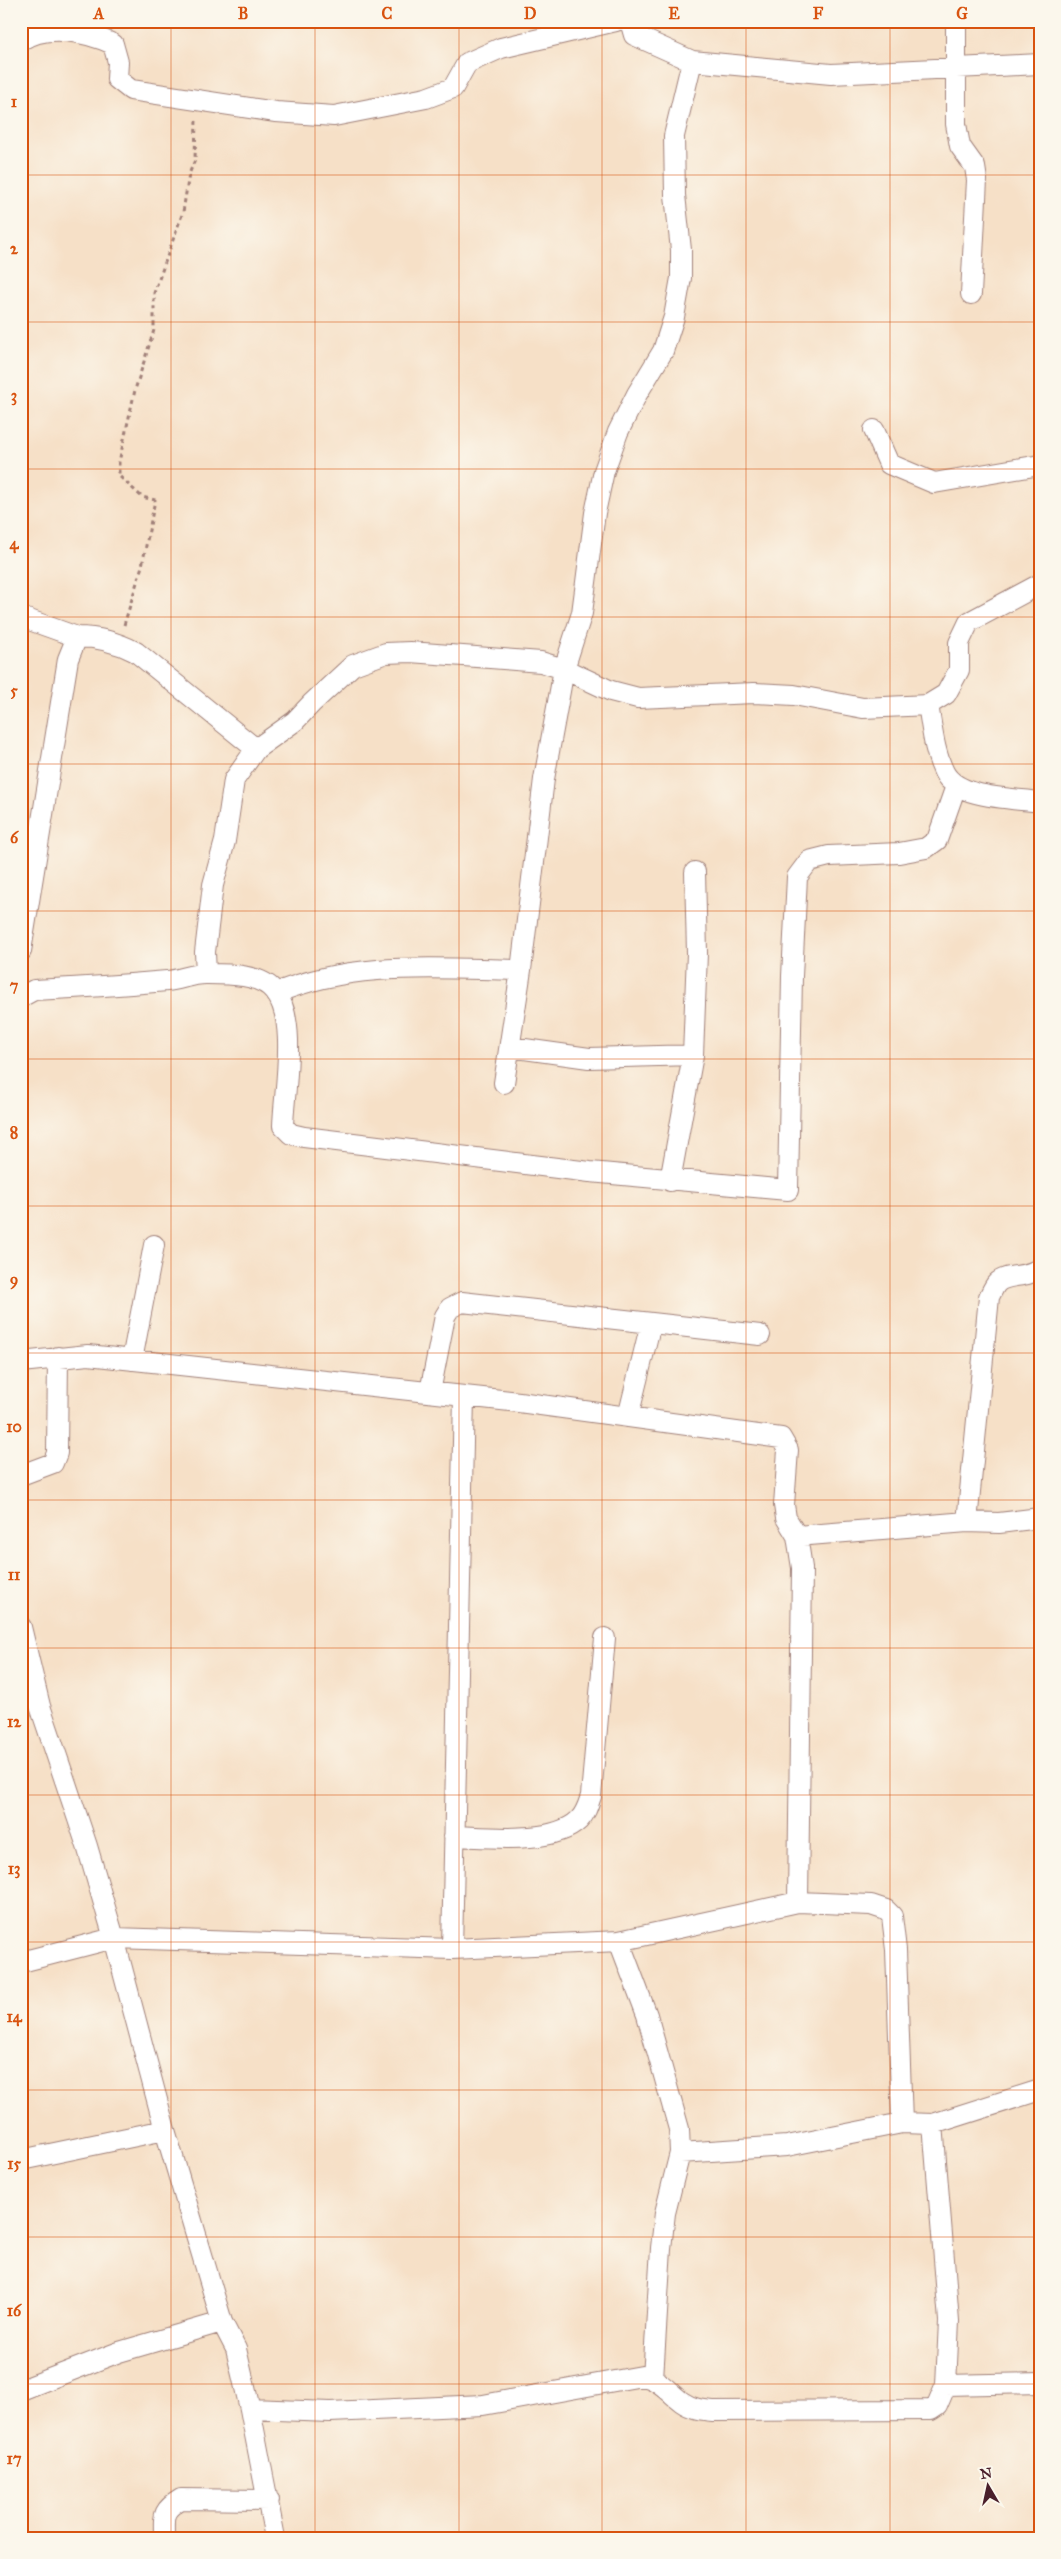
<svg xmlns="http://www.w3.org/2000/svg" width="1061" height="2559" font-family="'IM FELL Great Primer',serif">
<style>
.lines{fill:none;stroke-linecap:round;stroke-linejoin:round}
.street-casing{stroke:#a08079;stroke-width:22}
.path{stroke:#a08079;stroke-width:3;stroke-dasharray:4 4;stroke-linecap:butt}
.street{stroke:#fff;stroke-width:20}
.grid{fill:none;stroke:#d8530f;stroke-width:1;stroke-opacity:0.55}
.neatline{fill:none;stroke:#d8530f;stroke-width:2}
.grid-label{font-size:16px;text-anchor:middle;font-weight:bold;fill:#d8530f}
</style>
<rect width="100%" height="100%" fill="#fbf7ec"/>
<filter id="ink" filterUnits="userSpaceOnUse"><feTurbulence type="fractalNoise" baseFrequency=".02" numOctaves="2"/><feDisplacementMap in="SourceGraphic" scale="10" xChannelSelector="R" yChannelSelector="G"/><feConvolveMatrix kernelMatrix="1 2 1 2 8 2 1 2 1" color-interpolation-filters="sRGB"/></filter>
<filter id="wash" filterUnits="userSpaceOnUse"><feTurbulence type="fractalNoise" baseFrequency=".0096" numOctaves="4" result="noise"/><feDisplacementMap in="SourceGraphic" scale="20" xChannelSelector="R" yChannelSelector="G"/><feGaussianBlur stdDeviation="1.12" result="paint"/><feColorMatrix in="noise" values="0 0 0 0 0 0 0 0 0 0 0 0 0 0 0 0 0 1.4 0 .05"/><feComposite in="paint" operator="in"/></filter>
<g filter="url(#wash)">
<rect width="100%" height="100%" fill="#f6e0c7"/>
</g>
<g filter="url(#ink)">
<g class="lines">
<g class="street-casing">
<path id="street" d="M630 21 634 35 692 61 831 74 1040 64
M956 21V124L960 146 975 167 977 180 971 294
M21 41C46 23 87 32 113 44L118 62 117 79 131 90 276 112 334 116 426 98 453 88 467 63 501 48 616 21
M692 61 674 136 675 195 681 250V278L674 317 663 351 637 394 618 432 604 471 595 513 582 613 564 669 611 691 638 698 754 693 794 695 863 708 928 705 946 694 959 670V643L969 622 1040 584
M874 430 889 464 934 483 1040 465
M21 617 77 637
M928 705C932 727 934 752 944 772 957 799 1013 798 1040 802
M21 951 68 659 77 637C99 637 117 642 136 652L256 749
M206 974 205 952 213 885 225 841 234 780 256 749 295 721 312 703 353 665 386 653 410 652 541 662 564 669 544 779 521 970 504 1083
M276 993C355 960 438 969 521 970
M21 997 34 990C78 988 122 985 167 981 180 980 194 973 208 974 228 974 262 974 275 992 298 1020 284 1091 283 1126L291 1134 304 1137 590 1172 788 1190 792 976 797 877 809 861 829 856 899 853 926 848 937 840 956 786
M510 1047 589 1058 693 1055
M670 1181 693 1055 697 953 695 872
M132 1360 154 1245
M21 1362 88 1355 519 1402 781 1438 788 1450 784 1505 786 1518 797 1536 802 1568 798 1902
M430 1392 445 1316 450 1308 462 1302 760 1335
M628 1417 651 1323
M21 1475 53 1463 57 1453 58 1357
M967 1522 989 1297C991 1293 994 1286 997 1283 1007 1273 1026 1279 1040 1268
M797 1536 967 1522 999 1523 1040 1518
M21 1627 40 1706 87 1846 114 1938 21 1962
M454 1836C488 1837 553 1845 579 1820 586 1813 588 1805 591 1796L605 1638
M619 1941 647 2015 679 2129 680 2153 665 2213 661 2248 653 2378
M452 1949 464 1396
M680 2153 787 2146 902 2123 933 2124 1040 2090
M21 2160 165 2130
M946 2385 1040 2383
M21 2390 119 2352 222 2322
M250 2409 330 2412 483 2405 642 2376C660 2379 668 2392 682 2402 692 2409 702 2410 713 2411L931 2410 937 2406 946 2385 949 2321 933 2124
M164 2538C164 2516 161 2511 181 2499L269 2500
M275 2538 250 2409 236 2349 222 2322 165 2130 114 1938 452 1949 619 1941 798 1902 871 1905 886 1910 892 1916 896 1950 902 2123"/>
</g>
<path class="path" d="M124 625 142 566 155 500 142 497 119 476V462L135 390 154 330V293L183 212 189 174 195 160 196 118"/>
<use href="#street" class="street"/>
</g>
</g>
<path class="grid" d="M171 21V2538M315 21V2538M459 21V2538M602 21V2538M746 21V2538M890 21V2538M21 175H1040M21 322H1040M21 469H1040M21 617H1040M21 764H1040M21 911H1040M21 1059H1040M21 1206H1040M21 1353H1040M21 1500H1040M21 1648H1040M21 1795H1040M21 1942H1040M21 2090H1040M21 2237H1040M21 2384H1040"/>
<rect width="1061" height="2559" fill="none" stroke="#fbf7ec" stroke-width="55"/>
<g transform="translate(988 2486) rotate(351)" stroke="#fbf7ec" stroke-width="4" paint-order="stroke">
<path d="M0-4L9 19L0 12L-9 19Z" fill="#4a1f2b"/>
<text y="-8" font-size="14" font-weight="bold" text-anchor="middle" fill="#4a1f2b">N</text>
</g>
<rect x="28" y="28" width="1006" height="2504" class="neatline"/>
<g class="grid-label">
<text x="99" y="19">A</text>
<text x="243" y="19">B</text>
<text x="387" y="19">C</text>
<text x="530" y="19">D</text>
<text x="674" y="19">E</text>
<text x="818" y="19">F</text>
<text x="962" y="19">G</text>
<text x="14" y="107">1</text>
<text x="14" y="254">2</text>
<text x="14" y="401">3</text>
<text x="14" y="549">4</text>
<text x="14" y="696">5</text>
<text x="14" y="843">6</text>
<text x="14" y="991">7</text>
<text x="14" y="1138">8</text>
<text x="14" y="1285">9</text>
<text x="14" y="1432">10</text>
<text x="14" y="1580">11</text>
<text x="14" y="1727">12</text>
<text x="14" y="1874">13</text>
<text x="14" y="2022">14</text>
<text x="14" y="2169">15</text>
<text x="14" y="2316">16</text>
<text x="14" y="2464">17</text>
</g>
</svg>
